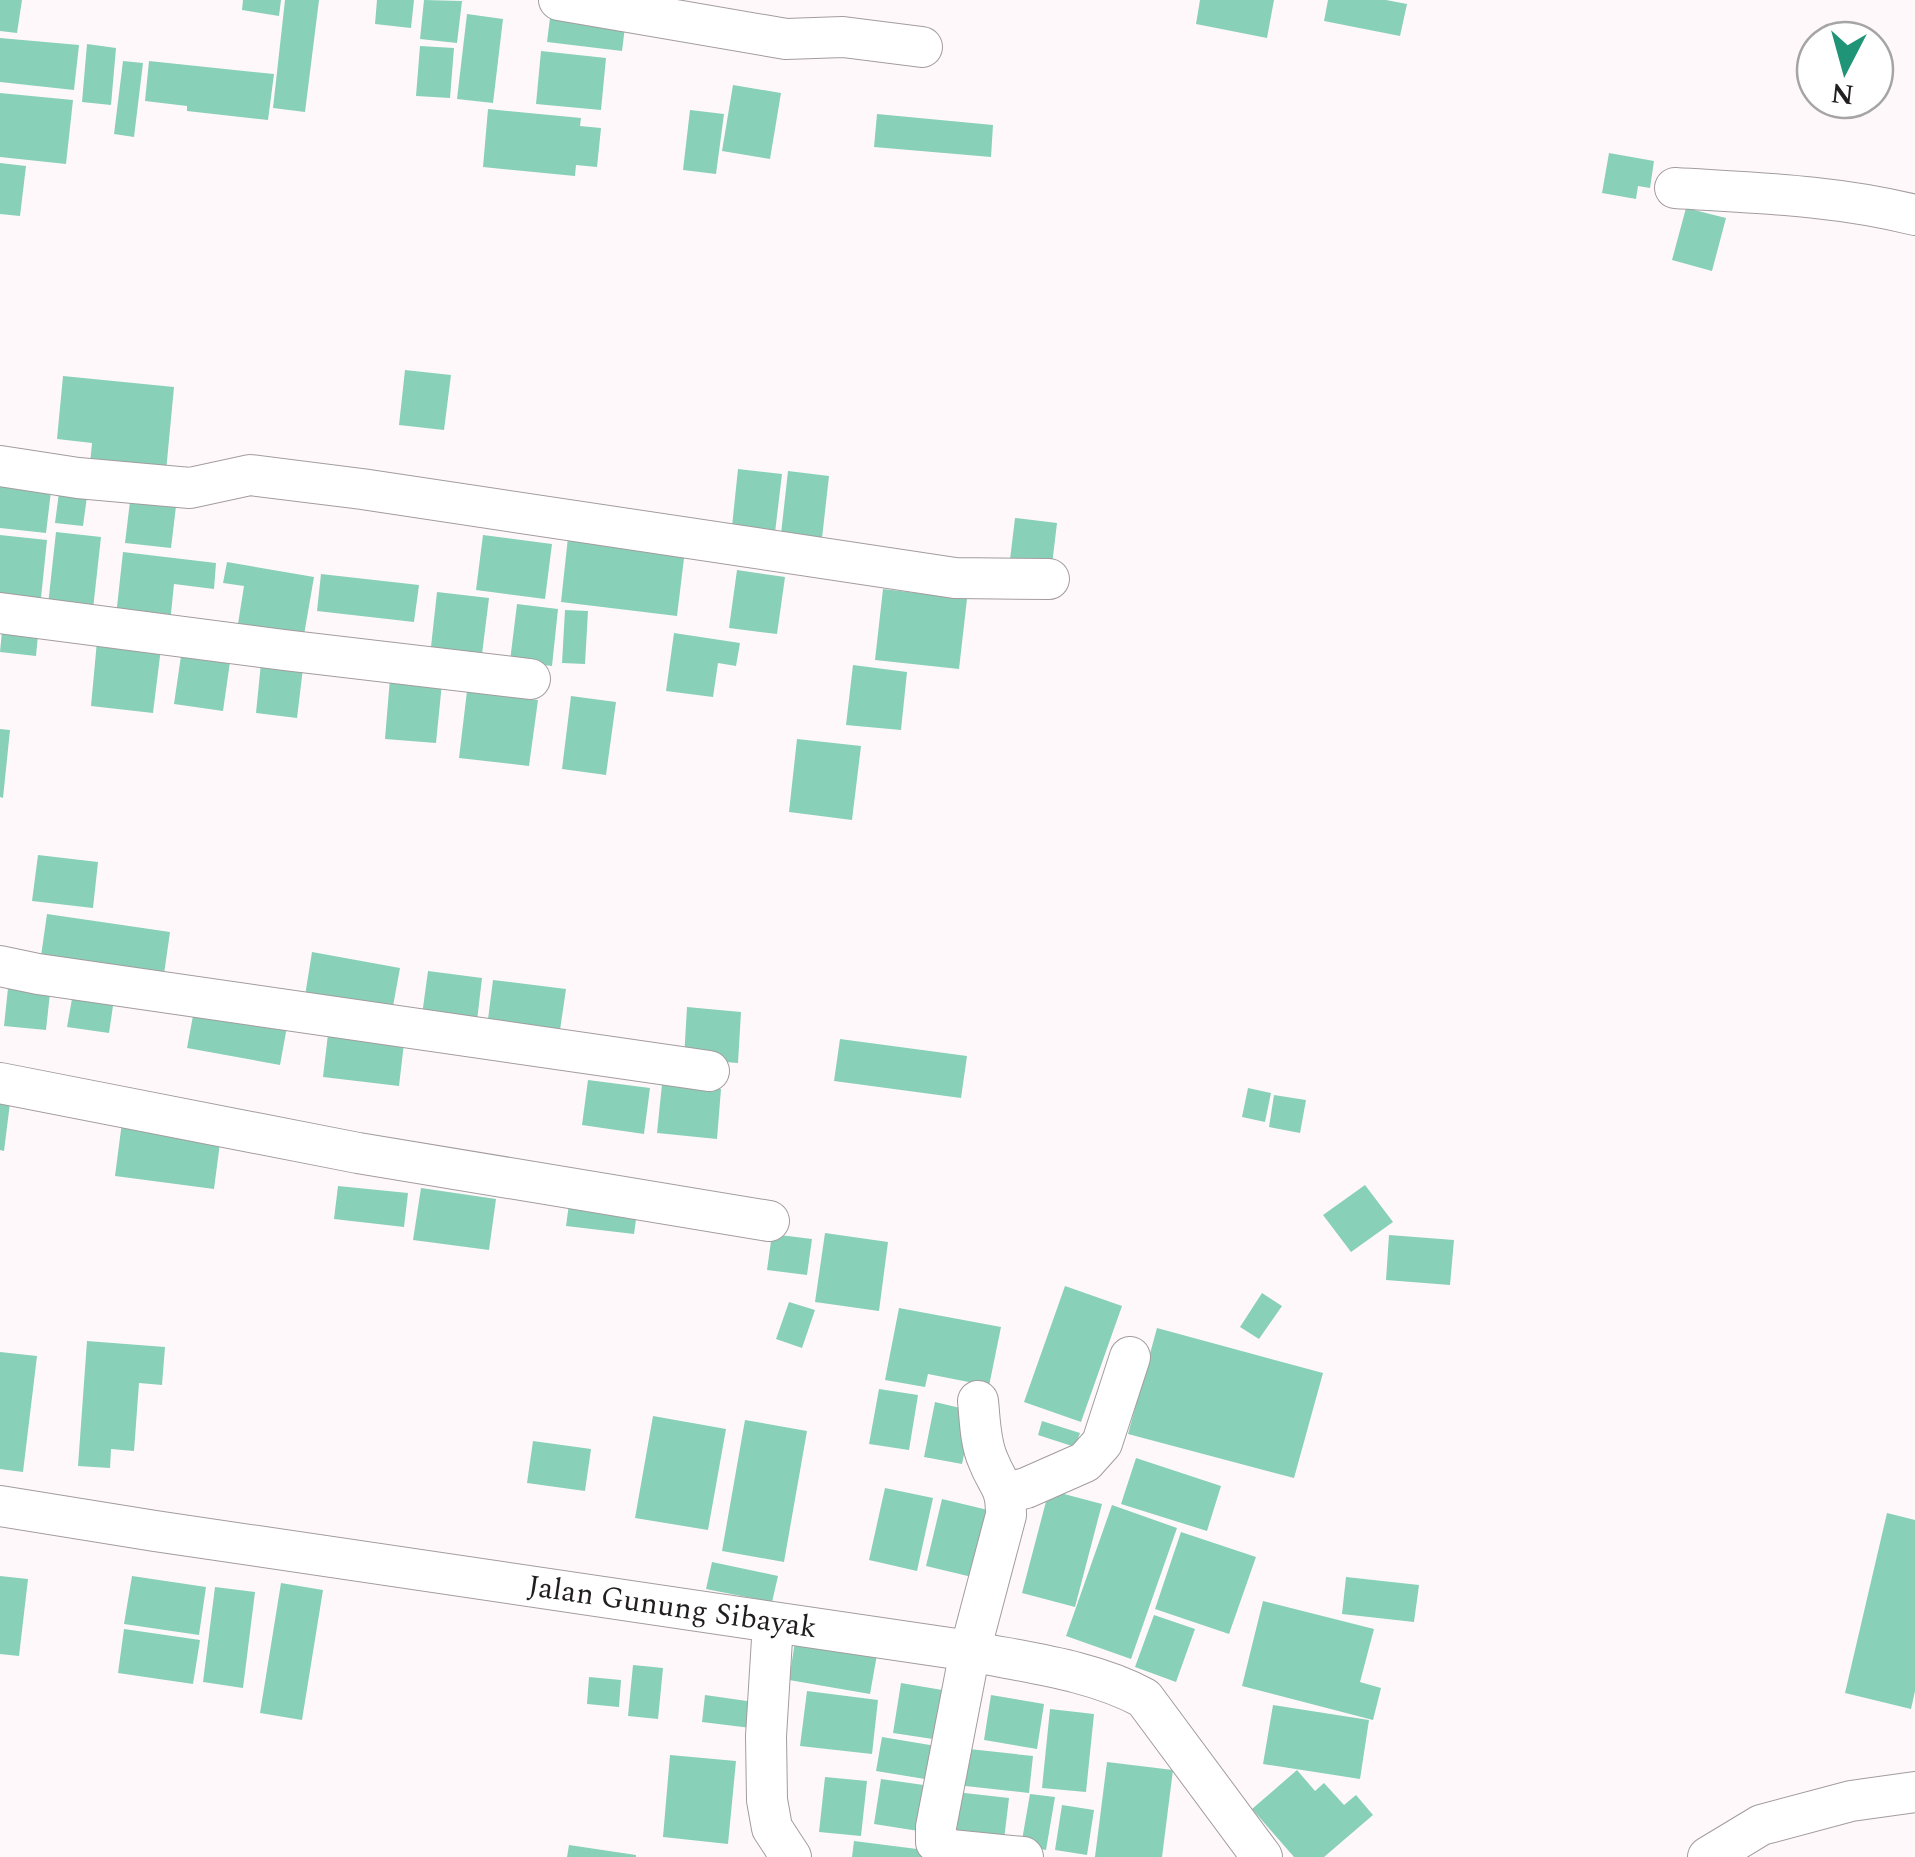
<svg xmlns="http://www.w3.org/2000/svg" width="1915" height="1857" font-family="Spectral,serif">
<style>
.building{fill:#88d0b8}
.lines{fill:none;stroke-linecap:round;stroke-linejoin:round}
.minor-casing{stroke:#a39c9e;stroke-width:42}
.minor{stroke:#fff;stroke-width:40}
.labels{text-anchor:middle;dominant-baseline:central;stroke-width:9;stroke-linejoin:round;paint-order:stroke}
.street-label{font-size:30px;fill:#211e1f;stroke:#fff}
</style>
<rect width="100%" height="100%" fill="#fff8fa"/>
<path class="building" d="M0 0H22L17 33 0 31Z
M243 0H281L279 16 242 10Z
M285 0H319L305 112 273 108Z
M377 0H414L411 28 375 24Z
M424 0 462 1 457 43 420 39Z
M1200 0H1274L1267 38 1196 24Z
M1328 0H1386L1407 4 1400 36 1324 21Z
M551 10 626 19 622 51 547 42Z
M467 14 503 19 493 103 457 99Z
M0 38 79 45 74 90 0 82Z
M87 44 116 48 111 105 82 102Z
M420 46 454 48 450 98 416 96Z
M541 51 606 58 601 110 536 104Z
M123 61 143 63 134 137 114 134Z
M149 61 274 74 268 120 187 111V106L145 101Z
M733 85 781 93 770 159 722 151Z
M0 93 73 100 66 164 0 157Z
M488 109 581 118 580 126 601 128 597 167 576 165 575 176 483 167Z
M690 110 724 114 716 174 683 170Z
M877 114 993 125 991 157 874 147Z
M1609 153 1654 161 1650 188 1638 186 1636 199 1602 193Z
M0 163 26 166 20 216 0 214Z
M1686 208 1726 218 1712 271 1672 260Z
M405 370 451 375 444 430 399 425Z
M63 376 174 387 165 482 89 474 92 443 57 439Z
M738 469 782 474 774 541 731 536Z
M788 471 829 476 821 547 780 543Z
M0 477 52 483 46 533 0 528Z
M60 485 88 489 83 526 55 523Z
M131 493 177 498 171 548 125 543Z
M1015 518 1057 523 1051 573 1009 568Z
M56 532 101 537 93 609 48 605Z
M0 535 47 540 41 598 0 594Z
M483 535 552 544 545 599 476 590Z
M568 537 685 550 677 616 561 602Z
M123 552 216 563 214 589 174 584 170 623 116 616Z
M227 562 314 577 304 635 238 624 244 586 223 583Z
M737 570 785 577 777 634 729 628Z
M321 574 419 585 414 622 317 611Z
M883 589 967 599 959 669 875 660Z
M437 592 489 598 481 662 430 656Z
M517 604 558 609 552 666 510 661Z
M565 610 588 611 585 664 562 663Z
M2 631 38 635 36 656 0 652Z
M674 633 740 643 736 666 718 663 713 697 666 691Z
M97 641 161 648 153 713 91 706Z
M182 649 231 655 223 711 174 704Z
M261 663 303 668 297 718 256 713Z
M853 665 907 672 901 730 846 725Z
M390 678 442 683 436 743 385 739Z
M467 691 538 700 529 766 459 758Z
M571 696 616 702 606 775 562 769Z
M0 729 10 730 3 798 0 797Z
M797 739 861 746 852 820 789 812Z
M38 855 98 862 93 908 32 901Z
M47 914 170 932 163 981 40 963Z
M312 952 400 968 391 1017 304 1002Z
M428 971 482 978 477 1021 422 1015Z
M493 980 566 989 559 1037 487 1027Z
M8 988 50 993 46 1030 4 1026Z
M73 993 114 999 109 1033 67 1027Z
M195 1005 288 1021 280 1065 187 1048Z
M687 1007 741 1012 738 1063 684 1059Z
M328 1034 404 1043 399 1086 323 1077Z
M840 1039 967 1056 961 1098 834 1081Z
M588 1080 650 1088 644 1134 582 1125Z
M662 1084 721 1089 717 1139 657 1133Z
M1248 1088 1271 1093 1265 1122 1242 1117Z
M0 1093 11 1095 4 1151 0 1150Z
M1274 1095 1306 1100 1300 1133 1269 1127Z
M122 1122 221 1135 214 1189 115 1176Z
M1365 1185 1393 1222 1351 1252 1323 1215Z
M338 1186 408 1193 404 1227 334 1219Z
M421 1188 496 1199 489 1250 413 1240Z
M569 1204 637 1212 634 1234 566 1226Z
M825 1233 888 1242 879 1311 815 1302Z
M772 1234 812 1239 807 1275 767 1270Z
M1389 1235 1454 1240 1450 1285 1386 1280Z
M1065 1286 1122 1306 1081 1422 1024 1402Z
M1262 1293 1282 1306 1259 1339 1240 1327Z
M789 1302 815 1310 802 1348 776 1339Z
M899 1308 1001 1327 989 1386 928 1374 925 1387 885 1380Z
M1157 1328 1323 1373 1294 1478 1128 1434Z
M87 1341 165 1347 162 1385 139 1383 134 1451 111 1449 110 1468 78 1466Z
M0 1352 37 1356 23 1472 0 1469Z
M879 1389 918 1395 909 1450 869 1444Z
M935 1402 973 1411 962 1464 924 1457Z
M653 1416 726 1429 708 1530 635 1518Z
M745 1420 807 1431 784 1562 722 1551Z
M1042 1421 1080 1433 1075 1447 1038 1435Z
M533 1441 591 1449 585 1491 527 1483Z
M1136 1458 1221 1486 1207 1531 1121 1504Z
M885 1488 933 1498 917 1571 869 1560Z
M1049 1490 1102 1504 1075 1607 1022 1593Z
M942 1499 988 1510 972 1577 926 1566Z
M1112 1505 1177 1528 1131 1659 1066 1636Z
M1887 1513 1915 1520V1691L1911 1709 1845 1693Z
M1181 1532 1256 1557 1229 1634 1155 1609Z
M712 1562 778 1576 772 1602 706 1589Z
M0 1576 28 1579 19 1656 0 1654Z
M132 1576 206 1587 199 1635 124 1624Z
M1346 1577 1419 1585 1414 1622 1342 1614Z
M281 1583 323 1590 302 1720 260 1713Z
M215 1587 255 1592 243 1688 203 1682Z
M1263 1601 1374 1629 1360 1682 1381 1688 1373 1720 1242 1686Z
M1154 1615 1195 1629 1176 1682 1135 1667Z
M124 1629 200 1640 193 1684 118 1673Z
M796 1635 878 1649 870 1694 789 1680Z
M633 1665 663 1668 658 1719 628 1716Z
M589 1677 621 1680 619 1707 587 1704Z
M901 1683 954 1692 946 1741 893 1733Z
M807 1691 878 1700 872 1754 800 1746Z
M705 1695 754 1702 751 1728 702 1722Z
M991 1695 1044 1704 1037 1749 984 1740Z
M1273 1705 1369 1720 1360 1779 1263 1764Z
M1050 1709 1094 1714 1086 1792 1042 1788Z
M882 1737 942 1747 937 1781 876 1771Z
M960 1748 1033 1756 1029 1793 956 1785Z
M670 1755 736 1761 728 1844 663 1837Z
M1107 1762 1173 1770 1162 1857H1095Z
M1297 1770 1315 1791 1324 1783 1344 1805 1356 1795 1373 1815 1324 1857H1294L1252 1809Z
M825 1777 867 1781 861 1836 819 1832Z
M881 1779 931 1786 925 1832 874 1824Z
M947 1791 1009 1798 1003 1848 941 1841Z
M1030 1794 1055 1797 1046 1850 1021 1846Z
M1062 1805 1094 1810 1087 1855 1055 1850Z
M854 1841 925 1850 924 1857H852Z
M569 1845 636 1855V1857H567Z"/>
<g class="lines">
<g class="minor-casing">
<g id="minor">
<path d="M559 0 786 39 843 37 922 47"/>
<path d="M1675 188C1756 193 1836 195 1915 215"/>
<path d="M0 466 78 478 190 488 250 475 362 489 955 578 1049 579"/>
<path d="M0 613 284 650 530 679"/>
<path d="M0 966 38 974 709 1071"/>
<path d="M0 1083 358 1153 769 1221"/>
<path d="M978 1401C980 1420 980 1442 988 1460 998 1486 1006 1484 1006 1515L970 1651 936 1827V1842L951 1850 1023 1857"/>
<path d="M1006 1493 1026 1488 1085 1462 1102 1443 1130 1357"/>
<path id="s1" d="M0 1506 155 1531 970 1651C1029 1663 1092 1670 1144 1698L1262 1857"/>
<path d="M773 1623 766 1736 767 1800 772 1828 791 1857"/>
<path d="M1708 1857 1761 1825 1851 1801 1915 1792"/>
</g>
</g>
<use href="#minor" class="minor"/>
</g>
<g class="labels">
<g class="street-label">
<text stroke="none"><textPath href="#s1" startOffset="680">Jalan Gunung Sibayak</textPath></text>
</g>
</g>
<g transform="translate(1845 70) rotate(186)"><circle r="48" fill="#ffffff" stroke="#a6a5a5" stroke-width="2.5"/>
<path d="M0-8L18 38L0 25L-18 38Z" fill="#209477"/>
<text y="-15" font-size="28" font-weight="bold" text-anchor="middle" fill="#211e1f">N</text>
</g>
</svg>
